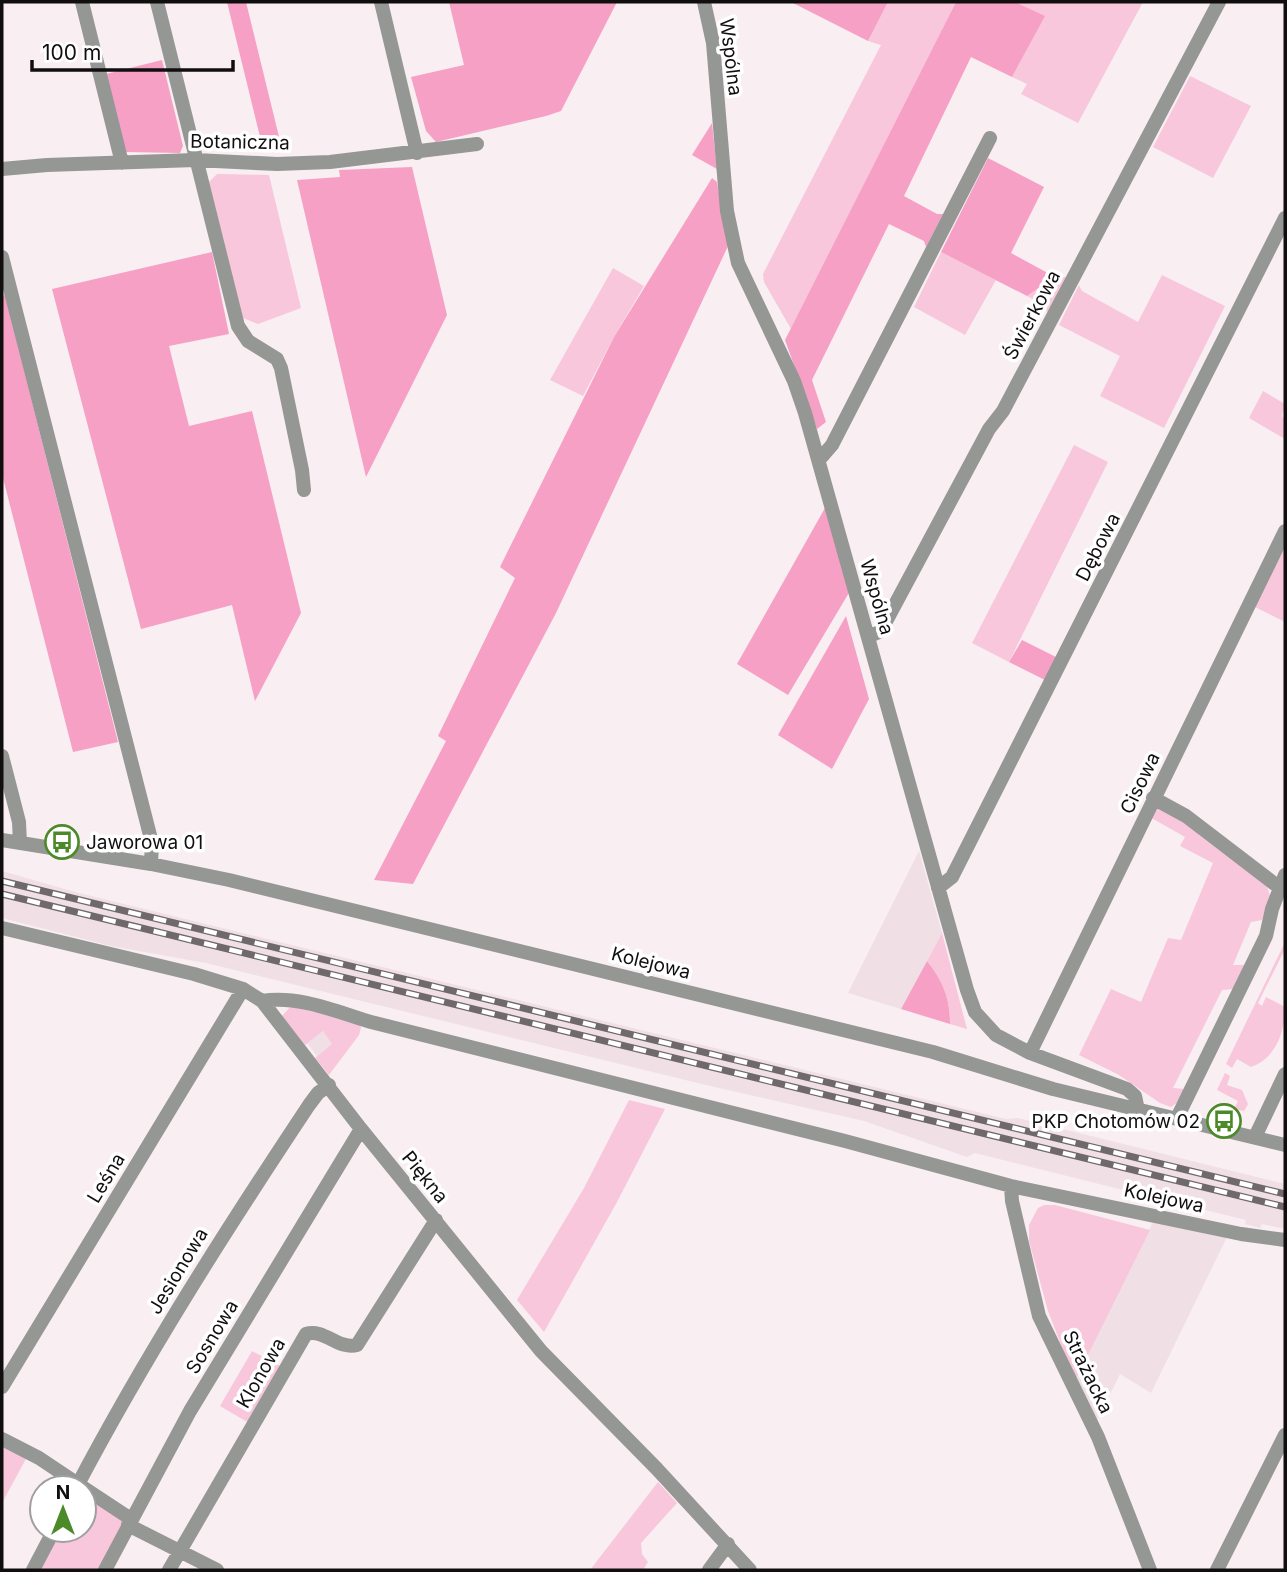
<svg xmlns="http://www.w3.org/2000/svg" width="1287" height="1572" font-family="Inter,sans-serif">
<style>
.built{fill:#f1dfe6}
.green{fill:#f8c7db}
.forest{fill:#f6a0c5}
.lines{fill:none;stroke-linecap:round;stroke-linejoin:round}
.minor{stroke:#949793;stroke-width:14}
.rail-casing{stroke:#6f696b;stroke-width:7}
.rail{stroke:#fff;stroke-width:4.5;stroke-dasharray:13;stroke-linecap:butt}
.labels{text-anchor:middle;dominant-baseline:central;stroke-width:7;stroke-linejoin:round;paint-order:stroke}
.street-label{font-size:19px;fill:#110e0f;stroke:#fff}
.poi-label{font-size:19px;fill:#110e0f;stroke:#fff;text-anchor:start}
</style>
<rect width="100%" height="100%" fill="#f9eef2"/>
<path class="built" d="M919 851 942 933 901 1009 848 993Z
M2 871 75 892 1006 1119 1018 1118 1285 1184V1229L1262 1224 1260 1228 1245 1224 1246 1220 1152 1197 1148 1201 1134 1197 1135 1193 975 1153 967 1157 864 1121 706 1085 206 963 111 946 2 918Z
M323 1031 333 1044 317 1056 307 1043Z
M1154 1220 1227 1237 1151 1393 1120 1374 1096 1422 1075 1381Z"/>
<path class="green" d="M888 2H956L791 329 764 282 763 274 881 45 868 41Z
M1015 2H1143L1078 123 1021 94 1027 84 1012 77 1044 16Z
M1190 76 1251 106 1213 178 1153 147Z
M217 174 269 175 301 308 258 324 243 318 209 182Z
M941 252 996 280 965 335 914 307Z
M613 268 644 286 614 337 583 396 550 380Z
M1162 275 1225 306 1164 428 1100 396 1120 356 1059 325 1079 285 1082 291 1138 322Z
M1055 277H1066L1052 309 1047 312 1045 306 1027 296Z
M1263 391 1285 404 1282 416 1285 419V439L1249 418Z
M1074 445 1108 462 1009 662 972 643Z
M1285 546V617L1283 621 1255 607Z
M1161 808 1200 830 1199 835 1267 886 1270 896 1262 920 1251 922 1233 965H1245L1233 989 1222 990 1173 1088 1185 1089 1178 1102 1171 1107 1160 1103 1119 1075 1079 1055 1111 989 1141 1002 1168 938 1181 940 1213 863 1180 846 1185 837 1148 816 1153 810Z
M942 933 967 1029 950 1024C950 998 943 981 927 961Z
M1285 942V949L1258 1003 1262 1006 1266 997 1285 1007C1285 1032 1276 1058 1251 1067L1237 1059 1232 1068 1226 1064Z
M297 1005 360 1025 361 1028 359 1035 329 1075 315 1058 332 1044 323 1031 305 1045 282 1016 291 1006Z
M1225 1073 1230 1076 1227 1085 1242 1090 1248 1104 1244 1111 1234 1109 1238 1101 1217 1090Z
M629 1100 665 1109 617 1202 544 1332 517 1300 584 1188Z
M1044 1205H1055L1150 1230 1075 1381 1048 1311 1029 1241V1225L1038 1208Z
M252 1351 282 1367 249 1423 220 1406Z
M2 1445 27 1457 2 1503Z
M658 1482 677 1503 641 1543 642 1554 648 1562 643 1570H590Z
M84 1493 126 1519 100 1570H37L57 1530H84Z"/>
<path class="forest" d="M227 2H246L282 149H263Z
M449 2H617L561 111 546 116 436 142 426 131 411 77 464 65Z
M791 2H888L868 41Z
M956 2H1015L1045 16 1012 77 971 57 904 196 937 214H943L926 247 924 241 889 224 812 380 826 422 817 429 785 340Z
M162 60 183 146 180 153 126 152 106 74Z
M712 123 717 169 692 155Z
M988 158 1044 187 1011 253 1055 277 1027 296 941 252Z
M412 167 447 315 366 477 297 180 340 177 339 170Z
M712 178 717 182 728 246 556 613 413 884 374 880 446 741 438 736 515 578 500 567 614 337Z
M212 252 229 334 169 346 189 426 252 411 301 613 255 701 232 605 141 629 52 289Z
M5 295 118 742 73 752 2 474V296Z
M825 508 850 591 788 695 737 664Z
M846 616 869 699 832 769 778 735Z
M1022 640 1058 658 1047 681 1009 662Z
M927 961C943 981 950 998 950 1024L901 1009Z"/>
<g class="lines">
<path class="minor" d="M82 2 122 163
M157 2 238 326 248 341 277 359 281 368 302 470 304 490
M381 2 417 153
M704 2 713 43 727 211 738 263 794 381 805 413 967 990 975 1012 996 1035 1030 1053 1127 1089 1135 1096 1138 1110
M2 169 47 165 195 160 277 164 330 162 477 144
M2 257 152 843 151 864
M819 460 832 445 990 138
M868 637 879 632 883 627 989 429 1003 411 1219 2
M2 756 19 822 20 843
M1153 798 1186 816 1280 888
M2 840 151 864 229 880 933 1052 1053 1089 1285 1145
M938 888 952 877 1285 218
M2 928 194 974 243 989 262 1001 361 1129 541 1351 657 1469 750 1570
M262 1001C299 995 337 1012 371 1022L845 1141 1011 1186 1241 1234 1285 1240
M1030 1053 1285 531
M1177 1118 1266 936 1272 909 1285 875
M1255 1137 1285 1074
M1011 1186 1012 1201 1039 1316 1098 1437 1150 1570
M2 1387 243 989
M2 1439 39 1458 84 1488
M76 1488C146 1355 226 1230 309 1105L318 1093 329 1085
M84 1488 131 1519
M128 1525 217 1570
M33 1570 54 1530
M105 1570 190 1411 361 1129
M169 1570 306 1334C324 1328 338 1350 357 1345L436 1220
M709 1570 728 1544
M1217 1570 1285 1435"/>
<g class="rail-casing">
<path id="rail" d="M2 881 1285 1194
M2 894 1285 1207"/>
</g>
<use href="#rail" class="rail"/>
</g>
<defs>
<g id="bus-ring" transform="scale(1.75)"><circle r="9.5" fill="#fff" stroke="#4c8929" stroke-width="1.5"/><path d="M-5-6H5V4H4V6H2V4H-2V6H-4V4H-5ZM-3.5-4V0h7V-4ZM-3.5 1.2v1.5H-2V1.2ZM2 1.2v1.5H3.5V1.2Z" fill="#4c8929"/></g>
</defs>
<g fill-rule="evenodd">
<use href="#bus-ring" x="62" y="842"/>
<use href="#bus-ring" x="1224" y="1121"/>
</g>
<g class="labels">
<g class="street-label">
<text transform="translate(731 57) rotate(83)">Wspólna</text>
<text transform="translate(240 142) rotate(1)">Botaniczna</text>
<text transform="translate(1032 315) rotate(-62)">Świerkowa</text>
<text transform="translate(1098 547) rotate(-63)">Dębowa</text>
<text transform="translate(877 597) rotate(74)">Wspólna</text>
<text transform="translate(1140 783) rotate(-64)">Cisowa</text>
<text transform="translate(651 963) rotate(14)">Kolejowa</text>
<text transform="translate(425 1177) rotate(51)">Piękna</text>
<text transform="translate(106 1178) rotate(-59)">Leśna</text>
<text transform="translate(1164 1198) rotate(12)">Kolejowa</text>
<text transform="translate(178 1271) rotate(-59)">Jesionowa</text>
<text transform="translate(212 1337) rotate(-59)">Sosnowa</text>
<text transform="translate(1088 1372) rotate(64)">Strażacka</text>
<text transform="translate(261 1373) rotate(-60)">Klonowa</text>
</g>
<g class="poi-label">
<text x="86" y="842">Jaworowa 01</text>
<text x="1200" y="1121" text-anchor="end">PKP Chotomów 02</text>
</g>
</g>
<rect width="1287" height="1572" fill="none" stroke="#110e0f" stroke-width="7"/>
<g transform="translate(63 1509)"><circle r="33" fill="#ffffff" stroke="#a09f9f" stroke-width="2"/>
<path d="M0-5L12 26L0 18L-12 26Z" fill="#4c8929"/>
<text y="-10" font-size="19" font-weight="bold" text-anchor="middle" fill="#110e0f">N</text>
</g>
<path d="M32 60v10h201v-10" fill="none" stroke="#110e0f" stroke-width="3.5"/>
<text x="42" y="60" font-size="21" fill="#110e0f" stroke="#ffffff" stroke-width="5" paint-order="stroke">100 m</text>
</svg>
